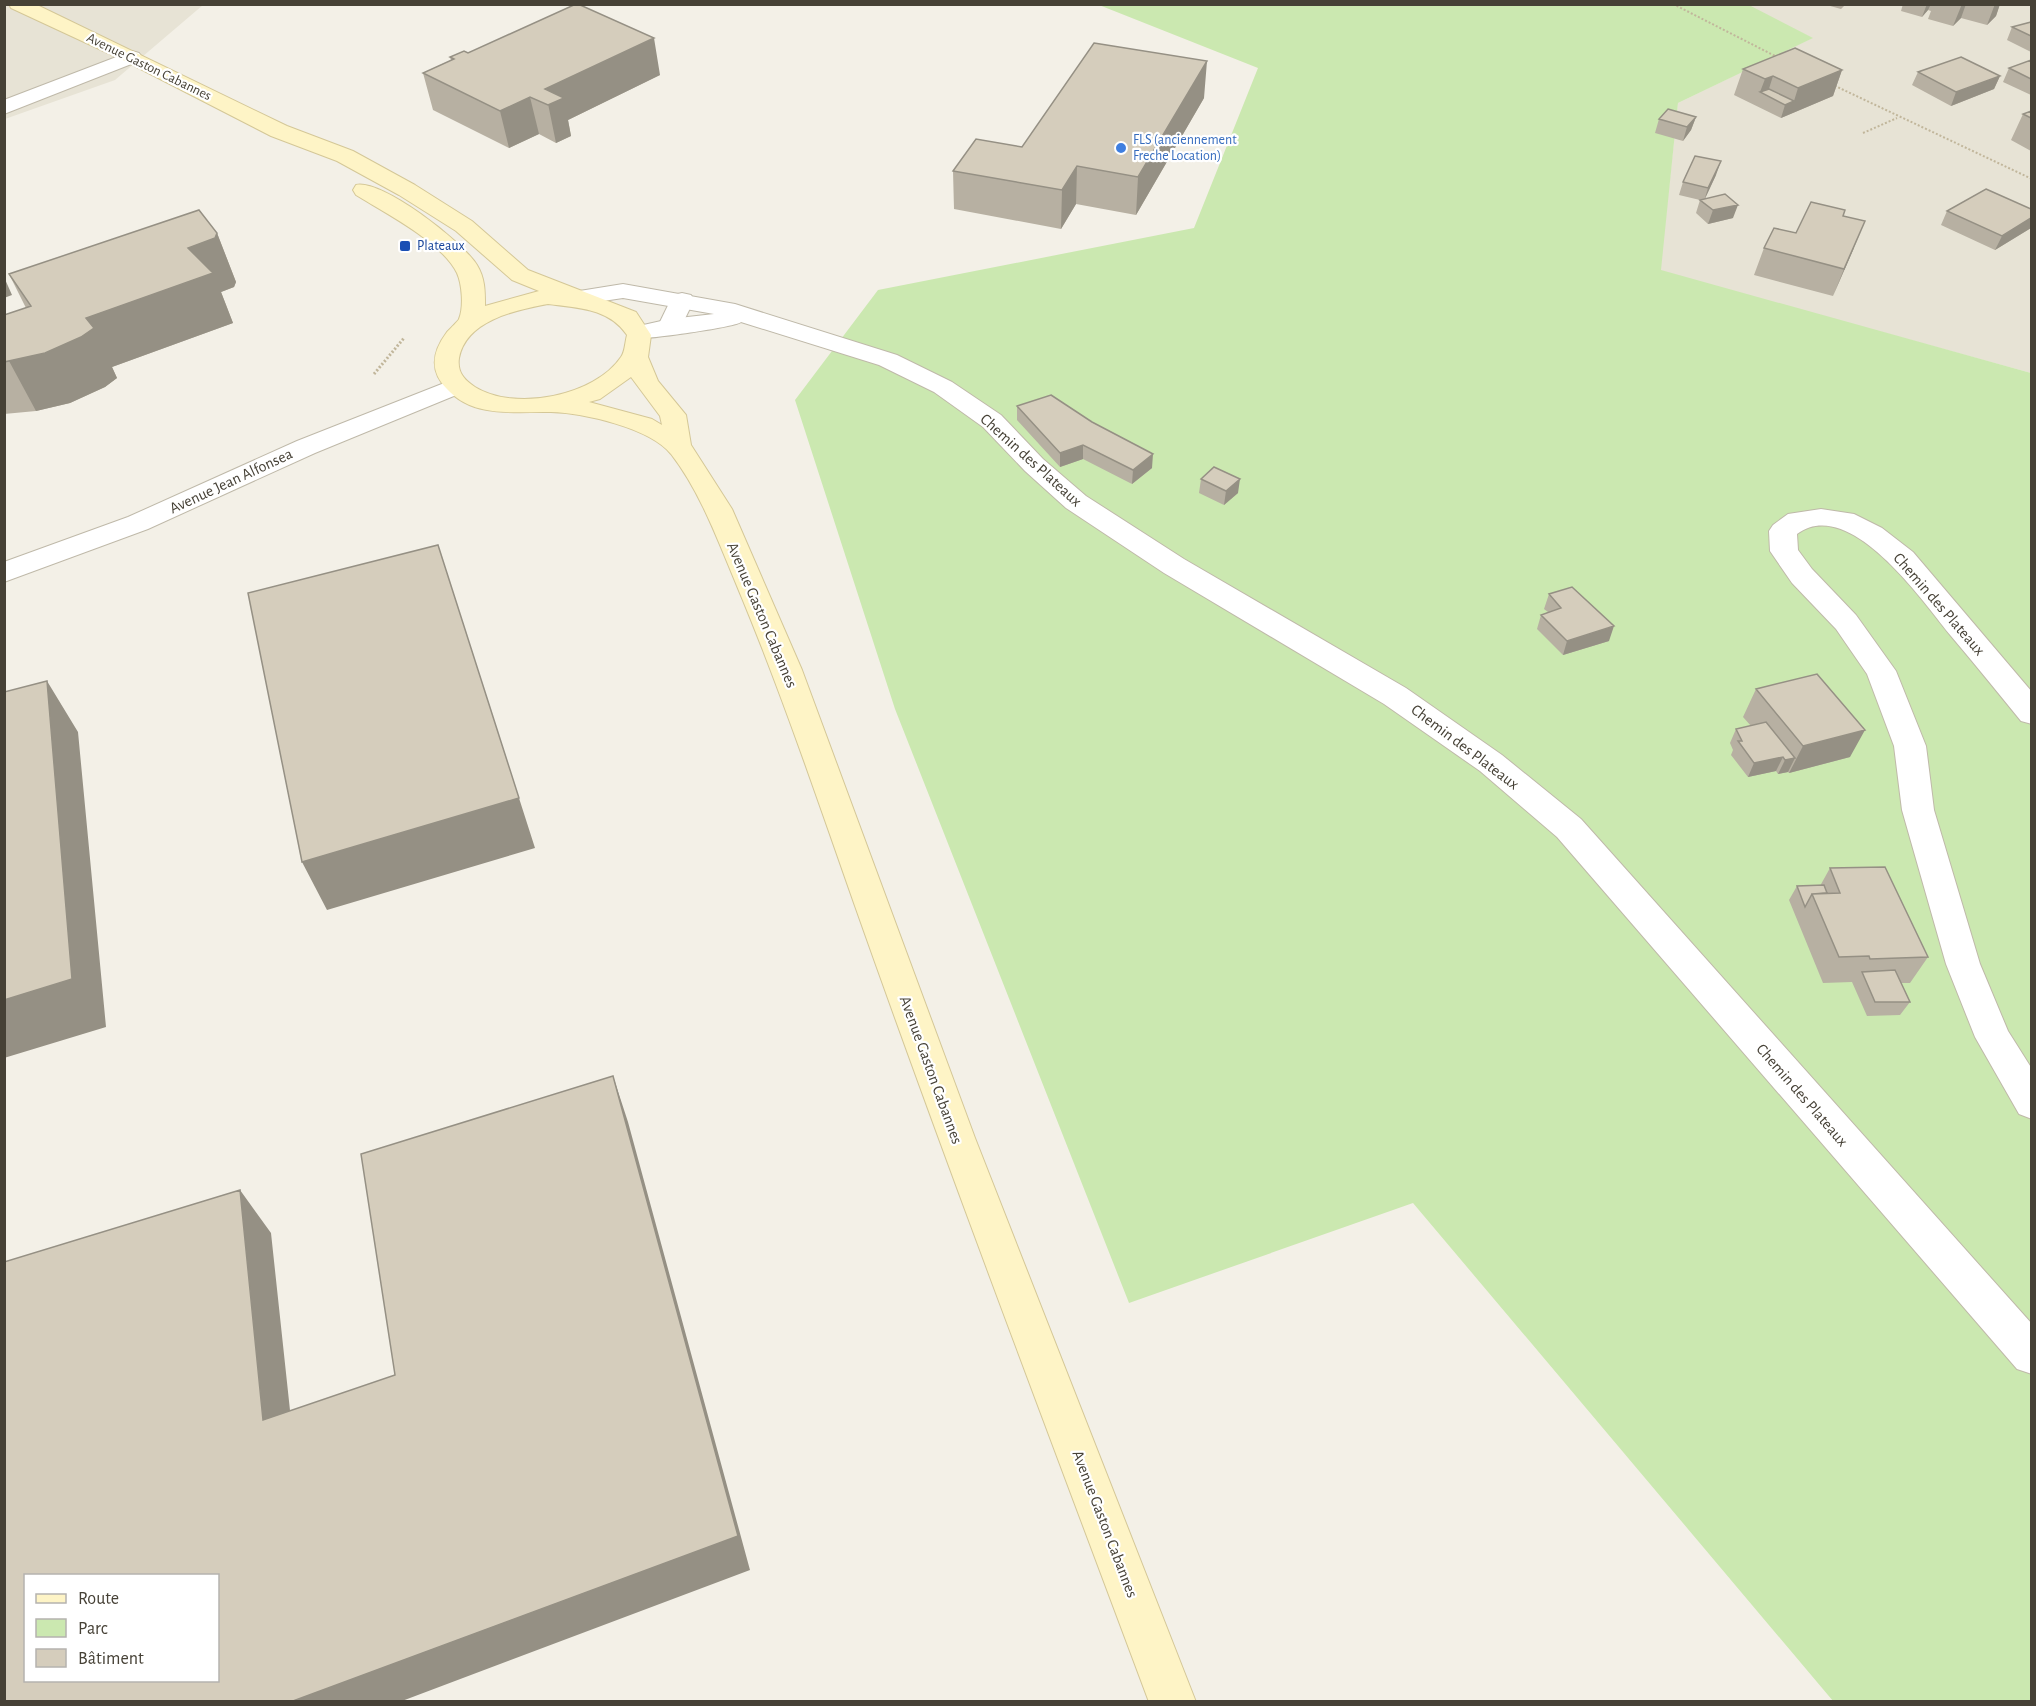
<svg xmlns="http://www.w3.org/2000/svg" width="2036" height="1706" font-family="'Alegreya Sans',sans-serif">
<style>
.residential{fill:#e7e3d5}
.green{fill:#cbe8b0}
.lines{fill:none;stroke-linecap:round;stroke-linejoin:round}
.service-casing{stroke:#bfb9a9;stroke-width:2}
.minor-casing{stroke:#bfb9a9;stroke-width:2}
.tertiary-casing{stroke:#bfb9a9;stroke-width:2}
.secondary-casing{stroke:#d4c797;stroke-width:2}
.path-far1{stroke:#c1b69b;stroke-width:2;stroke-dasharray:2 2;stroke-linecap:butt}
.path{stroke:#c1b69b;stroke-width:3;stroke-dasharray:2 2;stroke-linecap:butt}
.service{fill:#fff;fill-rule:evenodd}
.minor{fill:#fff;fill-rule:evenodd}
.tertiary{fill:#fff;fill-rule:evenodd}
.secondary{fill:#fef4c6;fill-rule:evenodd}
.wall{fill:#b7b0a2}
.shaded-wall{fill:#959084}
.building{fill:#d5cdbc;stroke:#959084;stroke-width:1.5;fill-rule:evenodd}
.shop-dot{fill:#3f7fe0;stroke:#fff;stroke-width:2}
.transit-dot{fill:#1a4fb4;stroke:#fff;stroke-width:2}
.labels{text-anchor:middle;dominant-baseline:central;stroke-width:4.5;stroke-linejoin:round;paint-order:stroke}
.far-street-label{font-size:14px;fill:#464136;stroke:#fff}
.far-shop-label{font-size:14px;fill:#366cbe;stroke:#fff;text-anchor:start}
.far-transit-label{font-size:14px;fill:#164399;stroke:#fff;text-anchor:start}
.street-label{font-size:16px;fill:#464136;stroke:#fff}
</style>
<rect width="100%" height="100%" fill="#f3f0e7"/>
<path class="residential" d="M5 5H203L115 80 5 119Z
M1747 5H2031V373L1660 271 1678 103 1812 38Z"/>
<path class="green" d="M1747 4 1813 38 1678 103 1661 270 2031 373V1701H1833L1413 1203 1129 1303 895 709 795 400 878 290 1194 228 1258 68 1099 5Z"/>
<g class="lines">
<g class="service-casing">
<path id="service" d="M682 293 691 295 694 300 679 331 670 333 661 331 658 326 673 295Z"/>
</g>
<g class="minor-casing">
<path id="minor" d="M132 51 139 53 142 57 139 61 4 114V100Z
M457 378 466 381 470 386 466 391 315 453 148 529 4 582V562L128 517 297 441Z"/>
</g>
<g class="tertiary-casing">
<path id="tertiary" d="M623 284 735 304 897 355 952 382 1001 415 1043 459 1086 496 1184 559 1406 688 1502 755 1581 819 2032 1324V1374L2017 1369 1557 837 1480 771 1384 704 1164 573 1066 508 1025 471 983 427 934 392 879 365 741 322C737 327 639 341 630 338L627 333 630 328 670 319 714 314 623 298 576 305 567 303 564 298 567 293Z
M1821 509 1854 514 1882 528 1913 552 2032 692V724L2021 721C1998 693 1975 664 1951 636 1923 602 1850 495 1797 534L1798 550 1812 569 1856 615 1896 671 1926 746 1934 810 1980 964 2008 1031 2032 1069V1119L2019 1114 1975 1037 1946 964 1902 810 1894 746 1867 674 1836 629 1792 583 1770 551 1769 531 1773 525 1788 514Z"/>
</g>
<g class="secondary-casing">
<path id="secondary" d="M9 4H35L287 126 353 151 415 185 472 221 528 270 636 312 651 335 648 357 658 381 686 415 691 445 732 509 802 670 975 1138 1196 1702H1149C1050 1437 949 1172 855 906 817 798 781 691 737 586 718 541 701 493 671 454 650 428 584 413 551 412 516 411 474 419 447 389 429 371 432 352 447 332 448 331 459 320 459 319 464 307 462 284 457 273 442 242 385 213 356 195L353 190 356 185C382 179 463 242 477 265 485 278 485 291 485 306L539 291 512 280 456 231 399 195 337 161 271 136 125 61 11 8ZM548 304C578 308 609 308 627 335 625 342 625 352 621 357 595 396 515 412 475 387 464 380 457 372 459 358 466 320 516 310 548 304ZM631 377 660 416 662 425 652 419 589 402 600 399Z"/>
</g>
<path class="path-far1" d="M1673 4 1779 58
M1831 84 2032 179
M1863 133 1897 118"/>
<path class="path" d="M374 374 404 338"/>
<use href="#service" class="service"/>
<use href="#minor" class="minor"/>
<use href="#tertiary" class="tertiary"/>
<use href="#secondary" class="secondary"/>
</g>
<path class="wall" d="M1823 4H1846L1841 9Z
M1903 4H2000L1996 16 1987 25 1961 18 1953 26 1928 19 1931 11 1928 10 1922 17 1901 11Z
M2031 22V52L2007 40 2012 27Z
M468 53 660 75 568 120 571 136 556 143 539 134 509 148 433 110 423 73 451 60 450 57Z
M2031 60V95L2003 82 2009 68Z
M1743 69 1842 70 1833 96 1781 118 1734 95Z
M1918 72 2000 76 1994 89 1951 106 1912 85Z
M1204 98 1136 215 1076 204 1061 229 954 209 953 171 1022 147Z
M2031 111V151L2011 140 2023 114Z
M1696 117 1691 130 1683 141 1655 133 1659 119Z
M1716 175 1705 198 1733 218 1708 224 1696 213 1700 200 1679 195 1683 182Z
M2031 209V228L1995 250 1941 225 1947 211Z
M1843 216 1854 248 1833 296 1754 275 1764 248 1796 233Z
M217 233 236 282 234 287 221 292 233 323 112 367 117 378 105 387 70 403 36 411 4 414V315L26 308 9 274Z
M1017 406 1152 468 1132 484 1083 459 1060 467 1017 420Z
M1201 479 1238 493 1224 505 1199 493Z
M1549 594 1609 641 1563 655 1537 629 1541 615 1548 612 1544 609Z
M1756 689 1850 757 1789 773 1788 772 1778 774 1776 771 1748 777 1731 755 1733 750 1730 743 1736 729 1751 726 1743 717Z
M1830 868 1928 957 1910 983H1901L1910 1002 1900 1015 1867 1016 1852 982 1823 983 1789 900 1797 886H1820Z"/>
<path class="shaded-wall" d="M1927 4H1931L1928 10 1922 17Z
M1962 4H1966L1961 18 1953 26Z
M1995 4H2000L1996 16 1987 25Z
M654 38 660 75 568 120 571 136 556 143 545 89Z
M1207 61 1204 98 1136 215 1138 177Z
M1842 70 1833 96 1781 118 1785 105 1794 101 1798 88Z
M1773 76 1767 95 1760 92 1765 79Z
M2000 76 1994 89 1951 106 1956 92Z
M530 97 539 134 509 148 500 111Z
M1696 117 1691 130 1683 141 1687 127Z
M1721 161 1716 175 1704 201 1708 188Z
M1077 166 1076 204 1061 229 1062 190Z
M1738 205 1733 218 1708 224 1713 210Z
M2031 218V228L1995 250 2002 236Z
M1862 229 1833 296 1844 269Z
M217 233 236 282 234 287 221 292 233 323 112 367 117 378 105 387 70 403 36 411 9 361 86 318 188 248Z
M4 277 12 295 4 298Z
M1083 445V459L1060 467V453Z
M1153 454 1152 468 1132 484 1133 470Z
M1240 479 1238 493 1224 505 1226 491Z
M438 545 535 848 327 910 302 862Z
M1614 626 1609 641 1563 655 1567 641Z
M47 681 78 732 106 1027 4 1058V1000Z
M1865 730 1850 757 1789 773 1803 746Z
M1783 757 1776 771 1748 777 1754 763Z
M1795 758 1788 772 1778 774 1785 760Z
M613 1076 628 1122 750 1570 402 1701H293Z
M240 1190 271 1233 295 1457 263 1420Z"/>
<path class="building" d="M576 4H578L654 38 545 89 564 98 548 105 530 97 500 111 423 73 454 59 450 57 464 51 468 53Z
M2031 22V36L2012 27Z
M1094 43 1207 61 1138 177 1077 166 1062 190 953 171 976 139 1022 147Z
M1795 48 1842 70 1798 88 1773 76 1765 79 1743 69Z
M1961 57 2000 76 1956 92 1918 72Z
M2031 60V79L2009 68Z
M1769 89 1794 101 1785 105 1760 92Z
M1668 109 1696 117 1687 127 1659 119Z
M2031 111V118L2023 114Z
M1695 156 1721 161 1708 188 1683 182Z
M1986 189 2031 209V218L2002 236 1947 211Z
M1725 194 1738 205 1713 210 1700 200Z
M1811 202 1845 210 1843 216 1865 221 1844 269 1764 248 1774 228 1796 233Z
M199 210 217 233 215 238 188 248 213 273 86 318 94 328 81 337 45 353 4 362V315L31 306 9 274Z
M1051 395 1092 422 1153 454 1133 470 1083 445 1060 453 1017 406Z
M1214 467 1240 479 1226 491 1201 479Z
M438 545 519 798 302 862 248 593Z
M1572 587 1614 626 1567 641 1541 615 1561 608 1549 594Z
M1817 674 1865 730 1803 746 1756 689Z
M47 681 72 979 4 1000V692Z
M1766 722 1795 758 1785 760 1783 757 1754 763 1738 741H1742L1736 729Z
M1885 867 1928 957 1870 959 1869 956 1839 957 1812 894 1840 893 1830 868Z
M1824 885 1827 893 1812 894 1805 907 1797 886Z
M1895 970 1910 1002H1875L1862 972Z
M613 1076 738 1536 293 1701H4V1262L240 1190 263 1420 395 1375 361 1154ZM26 1575H218V1680H26Z"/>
<circle class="shop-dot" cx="1121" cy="148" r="6"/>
<rect class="transit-dot" x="399" y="240" width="12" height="12" rx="3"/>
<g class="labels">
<g class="far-street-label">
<text transform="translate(149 67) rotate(26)">Avenue Gaston Cabannes</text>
</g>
<g class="far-shop-label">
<text x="1133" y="140">FLS (anciennement<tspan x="1133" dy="16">Freche Location)</tspan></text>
</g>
<g class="far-transit-label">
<text x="417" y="246">Plateaux</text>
</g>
<g class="street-label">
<text transform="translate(1031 460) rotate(42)">Chemin des Plateaux</text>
<text transform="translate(231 481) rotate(-25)">Avenue Jean Alfonsea</text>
<text transform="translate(1939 604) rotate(49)">Chemin des Plateaux</text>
<text transform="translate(762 615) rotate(67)">Avenue Gaston Cabannes</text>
<text transform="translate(1465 747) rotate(37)">Chemin des Plateaux</text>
<text transform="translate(931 1070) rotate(70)">Avenue Gaston Cabannes</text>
<text transform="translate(1802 1095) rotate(49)">Chemin des Plateaux</text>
<text transform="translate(1105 1524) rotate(69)">Avenue Gaston Cabannes</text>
</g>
</g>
<rect width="2036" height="1706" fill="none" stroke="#464136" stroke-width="12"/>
<rect x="24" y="1574" width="195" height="108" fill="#ffffff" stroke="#b5b3af" stroke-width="1.5"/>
<rect x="36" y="1594" width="30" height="9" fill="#fef4c6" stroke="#b5b3af" stroke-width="1.5"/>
<text x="78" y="1604" font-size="18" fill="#464136">Route</text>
<rect x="36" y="1619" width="30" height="18" fill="#cbe8b0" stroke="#b5b3af" stroke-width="1.5"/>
<text x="78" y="1634" font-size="18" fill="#464136">Parc</text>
<rect x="36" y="1649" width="30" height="18" fill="#d5cdbc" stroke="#b5b3af" stroke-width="1.5"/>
<text x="78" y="1664" font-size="18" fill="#464136">Bâtiment</text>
</svg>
